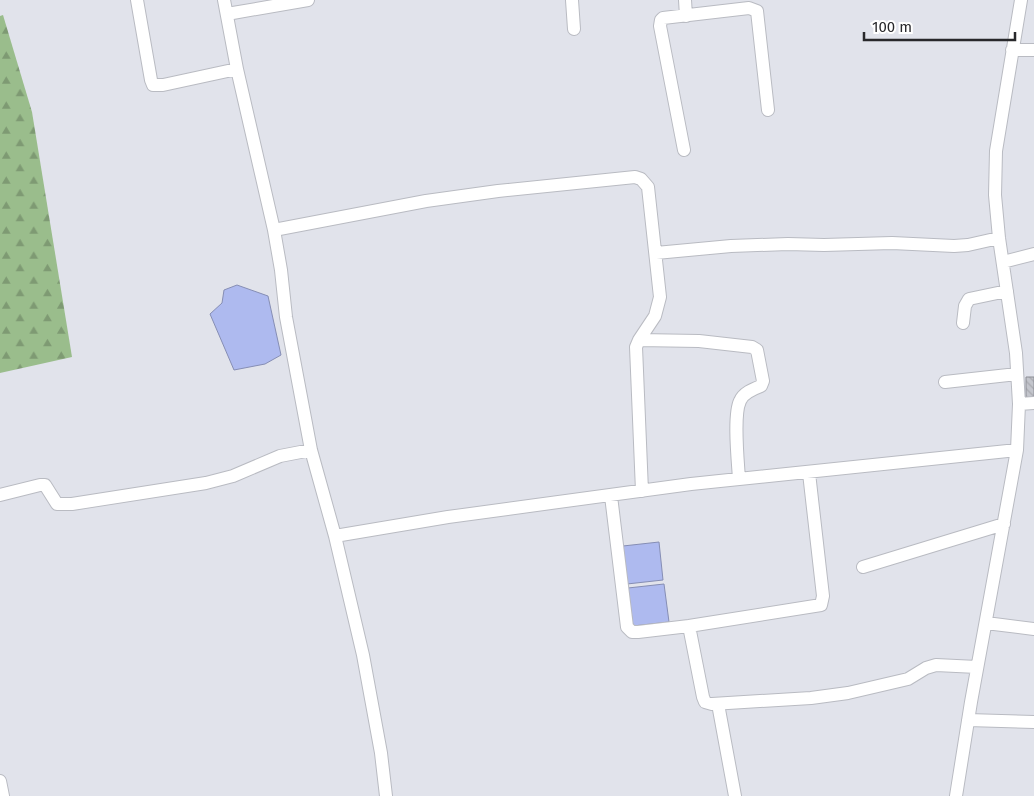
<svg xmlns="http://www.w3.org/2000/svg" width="1034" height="796" font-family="'Fira Sans',sans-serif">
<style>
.forest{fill:url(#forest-firs)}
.water{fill:#aebaef;stroke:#868eb4}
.building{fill:url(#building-back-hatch);stroke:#8b8d94}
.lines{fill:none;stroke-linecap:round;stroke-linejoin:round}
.minor-casing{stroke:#b9bbc2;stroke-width:14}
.minor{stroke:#fff;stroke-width:12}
</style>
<defs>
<pattern id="forest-firs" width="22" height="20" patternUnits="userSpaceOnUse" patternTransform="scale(1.25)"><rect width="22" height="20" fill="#9abd8c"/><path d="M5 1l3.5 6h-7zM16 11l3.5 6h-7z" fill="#7e9a73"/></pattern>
<pattern id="building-back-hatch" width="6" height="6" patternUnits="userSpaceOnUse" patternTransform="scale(1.25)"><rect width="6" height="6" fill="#c3c5cc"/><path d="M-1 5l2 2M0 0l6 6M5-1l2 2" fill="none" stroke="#a8a9af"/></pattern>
</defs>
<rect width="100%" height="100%" fill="#e1e3eb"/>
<path class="forest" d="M3 15 32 112 72 357 0 373V16Z"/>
<path class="water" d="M237 285 268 296 281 355 265 364 234 370 210 314 222 303 224 290Z
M659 542 663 580 627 584 623 546Z
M664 584 669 622 633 626 628 588Z"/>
<path class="building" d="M1026 377H1034V399H1026Z"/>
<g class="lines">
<g class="minor-casing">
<path id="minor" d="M137 0 151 80 153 85H163L237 69
M224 0 237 69 274 230 281 270 286 317 311 450 335 536 363 655 381 753 386 796
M572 0 574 29
M685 0 686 16
M227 14 308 0
M1012 50H1034
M684 150 660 26 661 20 663 18 749 8 757 11 768 110
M274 230 426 201 498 191 635 177 641 179 648 187 660 297 655 316 639 340 636 347 642 491
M656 253 731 246 788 244 824 245 892 243 954 246 968 245 999 238
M1003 262 1034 254
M963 323 965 306 969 299 1007 291
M639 340 699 341 752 347 757 350 763 381 761 386C753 389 743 393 740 401 733 415 738 462 739 479
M945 382 1017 374
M1019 404 1034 403
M0 495 40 485H45L57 504H72L206 483 233 476 280 456 311 450
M611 496 627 627 632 632H638L689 626 821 605 823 596 809 473
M335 536 448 517 691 484 1017 450
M863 567 1004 524
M986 623 1034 629
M689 626 703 697 705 702 712 704 811 698 848 693 908 679 926 668 936 665 977 667
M718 704 735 796
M968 720 1034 722
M0 781 3 796
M956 796 971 702 1017 450 1019 404 1016 353 999 238 995 195 996 151 1021 0"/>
</g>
<use href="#minor" class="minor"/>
</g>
<path d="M864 32v8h151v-8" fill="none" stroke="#28282b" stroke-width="2.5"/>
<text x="872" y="32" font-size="15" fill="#28282b" stroke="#ffffff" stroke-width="4" paint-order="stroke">100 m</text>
</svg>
